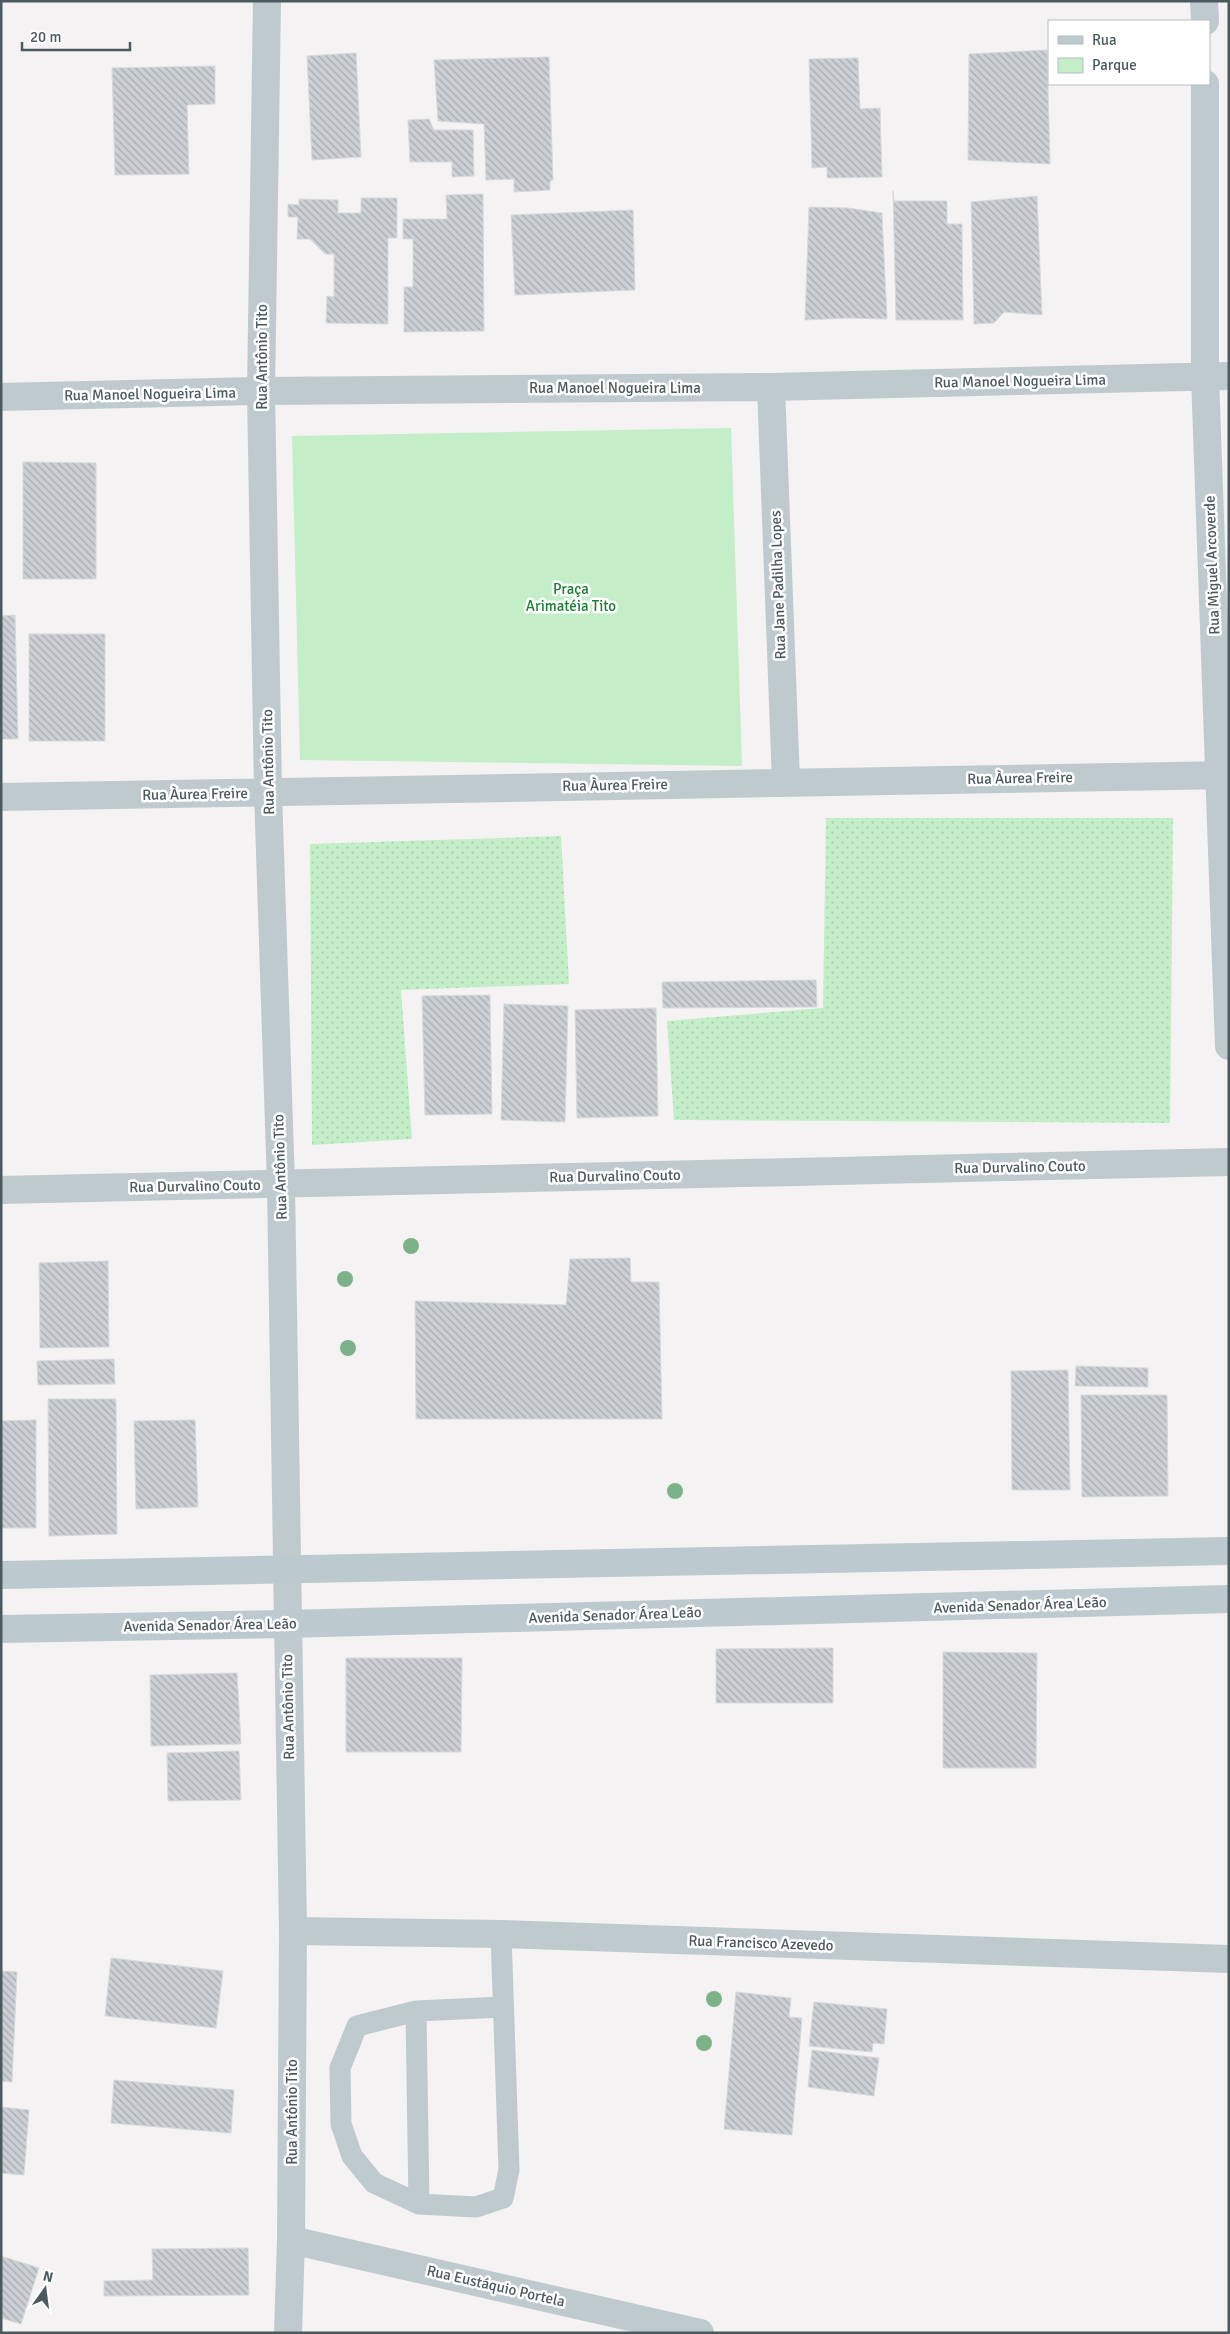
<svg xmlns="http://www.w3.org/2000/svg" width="1230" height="2334" font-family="Signika,sans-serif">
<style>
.grass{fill:url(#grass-dots)}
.park{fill:#c3eec8}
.building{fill:url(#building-back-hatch);stroke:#d6dadc}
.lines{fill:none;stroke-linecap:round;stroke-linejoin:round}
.lane{stroke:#becacd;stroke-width:21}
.street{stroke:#becacd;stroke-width:28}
.secondary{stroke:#bccacf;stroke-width:28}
.tree{fill:#7db289}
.labels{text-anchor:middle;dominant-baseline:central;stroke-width:5;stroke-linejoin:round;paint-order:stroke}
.street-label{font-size:15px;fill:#4a5a5e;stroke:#fff}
.park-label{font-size:15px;fill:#1c7e33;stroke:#fff}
</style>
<defs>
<pattern id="grass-dots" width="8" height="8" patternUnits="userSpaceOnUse" patternTransform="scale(1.25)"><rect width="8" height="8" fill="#c3eec8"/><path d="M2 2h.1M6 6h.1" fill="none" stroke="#a9ceae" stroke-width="1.8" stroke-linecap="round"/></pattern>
<pattern id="building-back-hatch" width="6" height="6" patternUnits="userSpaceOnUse" patternTransform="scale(1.25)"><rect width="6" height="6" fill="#ccd0d4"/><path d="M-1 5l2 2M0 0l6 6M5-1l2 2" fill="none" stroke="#a8acaf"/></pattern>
</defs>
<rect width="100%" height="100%" fill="#f4f2f2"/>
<path class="grass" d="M826 818H1173L1170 1123 674 1120 667 1021 823 1008Z
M561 836 569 984 401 990 412 1139 312 1145 310 844Z"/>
<path class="park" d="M731 428 742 766 300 760 292 436Z"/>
<path class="building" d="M1047 50 1050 164 968 160 969 54Z
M356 53 361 157 312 160 307 56Z
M549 57 553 180 550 181V190L514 192V179L486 180 484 124 438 121 434 60Z
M858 58 860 109 880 108 882 177 827 178V167L812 168 809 59Z
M215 66V104L187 105 189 174 115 175 112 68Z
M429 119 434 130H473L474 176 452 177V162H410L408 120Z
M893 191 894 201H947V224H962L963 320H896Z
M483 194 484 331 404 332V287H413V239H403V219H447L446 195Z
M1037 196 1042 315 1004 312 994 323 974 324 971 202Z
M361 198H397V238H388V324L326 323 327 296 334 297V254H325L310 239H297L298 217H288V204L299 205V199L338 200V213H361Z
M809 207 848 208 882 213 887 319 848 318 805 320Z
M633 210 635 290 515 295 511 215Z
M23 462 96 463V579H23Z
M15 615 18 739H1V616Z
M29 634H105V741H29Z
M816 980 817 1007 663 1008 662 982Z
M490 995 492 1114 425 1115 422 996Z
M504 1004 568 1006 565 1122 501 1120Z
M656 1008 658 1116 577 1118 575 1010Z
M630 1258 631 1282H659L662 1419H416L415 1301 566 1305 570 1259Z
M108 1261 109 1347 40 1348 39 1263Z
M114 1359 115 1384 38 1385 37 1361Z
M1076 1366 1148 1368V1387L1075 1386Z
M1068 1370 1070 1490H1012L1011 1371Z
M1081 1395H1167L1168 1496 1082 1497Z
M48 1399H116L117 1534 49 1536Z
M36 1420V1528H1V1421Z
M195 1420 198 1507 136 1509 134 1421Z
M833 1648V1703H716V1649Z
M943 1652 1037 1653 1036 1768H943Z
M346 1658H462L461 1752H346Z
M237 1673 241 1744 151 1746 150 1675Z
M239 1751 241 1800 168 1801 167 1753Z
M111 1958 223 1971 216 2028 105 2016Z
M1 1971 17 1972 12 2082 1 2081Z
M736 1992 791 1998 789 2017 802 2018 792 2135 724 2129Z
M814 2002 887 2009 884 2044 873 2043 872 2052 809 2046Z
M812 2050 879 2058 874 2096 808 2087Z
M114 2080 234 2090 231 2133 111 2123Z
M1 2107 29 2110 24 2175 1 2173Z
M248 2248 249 2295 104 2296V2281L153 2280 152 2249Z
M1 2256 39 2268 21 2324 1 2318Z"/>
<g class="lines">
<path class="lane" d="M501 1934 509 2170 503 2198 476 2207 419 2204 374 2183 352 2156 341 2124 340 2068 357 2026 416 2011 503 2007
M416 2011 419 2204"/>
<path class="street" d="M267 1 261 391 268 792 281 1185 293 1931 291 2240 288 2333
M1204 1 1205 21
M1205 84V377L1229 1046
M771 387 786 782
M1 397 261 391 771 387 1229 376
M1 797 1229 775
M1 1190 1229 1162
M293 1931 501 1934 1229 1959
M291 2240 700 2333"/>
<path class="secondary" d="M1 1575 1229 1551
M1 1629 287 1624 1229 1599"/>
</g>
<g class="tree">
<circle cx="411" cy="1246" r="8"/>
<circle cx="345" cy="1279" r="8"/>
<circle cx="348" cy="1348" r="8"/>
<circle cx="675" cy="1491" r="8"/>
<circle cx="714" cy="1999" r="8"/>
<circle cx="704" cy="2043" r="8"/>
</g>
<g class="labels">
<g class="street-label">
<text transform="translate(262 357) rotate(-90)">Rua Antônio Tito</text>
<text transform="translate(1020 381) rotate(-1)">Rua Manoel Nogueira Lima</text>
<text x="615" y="388">Rua Manoel Nogueira Lima</text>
<text transform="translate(150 394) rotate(-1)">Rua Manoel Nogueira Lima</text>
<text transform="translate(1212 565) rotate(-92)">Rua Miguel Arcoverde</text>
<text transform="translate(778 585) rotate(-92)">Rua Jane Padilha Lopes</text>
<text transform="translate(268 762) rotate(-91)">Rua Antônio Tito</text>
<text transform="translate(1020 778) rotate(-1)">Rua Àurea Freire</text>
<text transform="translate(615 785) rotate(-1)">Rua Àurea Freire</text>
<text transform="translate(195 794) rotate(-1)">Rua Àurea Freire</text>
<text transform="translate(280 1167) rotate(-92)">Rua Antônio Tito</text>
<text transform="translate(1020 1167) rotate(-1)">Rua Durvalino Couto</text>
<text transform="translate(615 1176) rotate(-1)">Rua Durvalino Couto</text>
<text transform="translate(195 1186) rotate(-1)">Rua Durvalino Couto</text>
<text transform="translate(1020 1605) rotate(-2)">Avenida Senador Área Leão</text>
<text transform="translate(615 1615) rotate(-2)">Avenida Senador Área Leão</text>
<text transform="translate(210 1625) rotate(-1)">Avenida Senador Área Leão</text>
<text transform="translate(288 1707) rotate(-91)">Rua Antônio Tito</text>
<text transform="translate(761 1943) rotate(2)">Rua Francisco Azevedo</text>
<text transform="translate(292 2112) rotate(-90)">Rua Antônio Tito</text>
<text transform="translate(496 2286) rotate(13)">Rua Eustáquio Portela</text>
</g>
<g class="park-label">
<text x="571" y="589">Praça<tspan x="571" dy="17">Arimatéia Tito</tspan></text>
</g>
</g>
<rect width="1230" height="2334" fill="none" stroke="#4a5a5e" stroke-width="5"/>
<rect x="1048" y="20" width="162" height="65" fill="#ffffff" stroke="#b7bdbf"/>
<rect x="1058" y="36" width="25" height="8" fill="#bccacf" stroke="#b7bdbf"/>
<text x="1092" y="45" font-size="15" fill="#4a5a5e">Rua</text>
<rect x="1058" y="58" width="25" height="15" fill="#c3eec8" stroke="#b7bdbf"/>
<text x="1092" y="70" font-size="15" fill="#4a5a5e">Parque</text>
<g transform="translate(45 2289) rotate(14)" stroke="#ffffff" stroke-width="4" paint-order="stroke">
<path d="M0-4L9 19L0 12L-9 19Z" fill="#4a5a5e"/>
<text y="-8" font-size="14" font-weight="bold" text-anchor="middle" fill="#4a5a5e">N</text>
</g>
<path d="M22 42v8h108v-8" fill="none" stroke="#4a5a5e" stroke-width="2.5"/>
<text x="30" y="42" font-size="15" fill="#4a5a5e" stroke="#ffffff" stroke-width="4" paint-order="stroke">20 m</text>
</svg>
